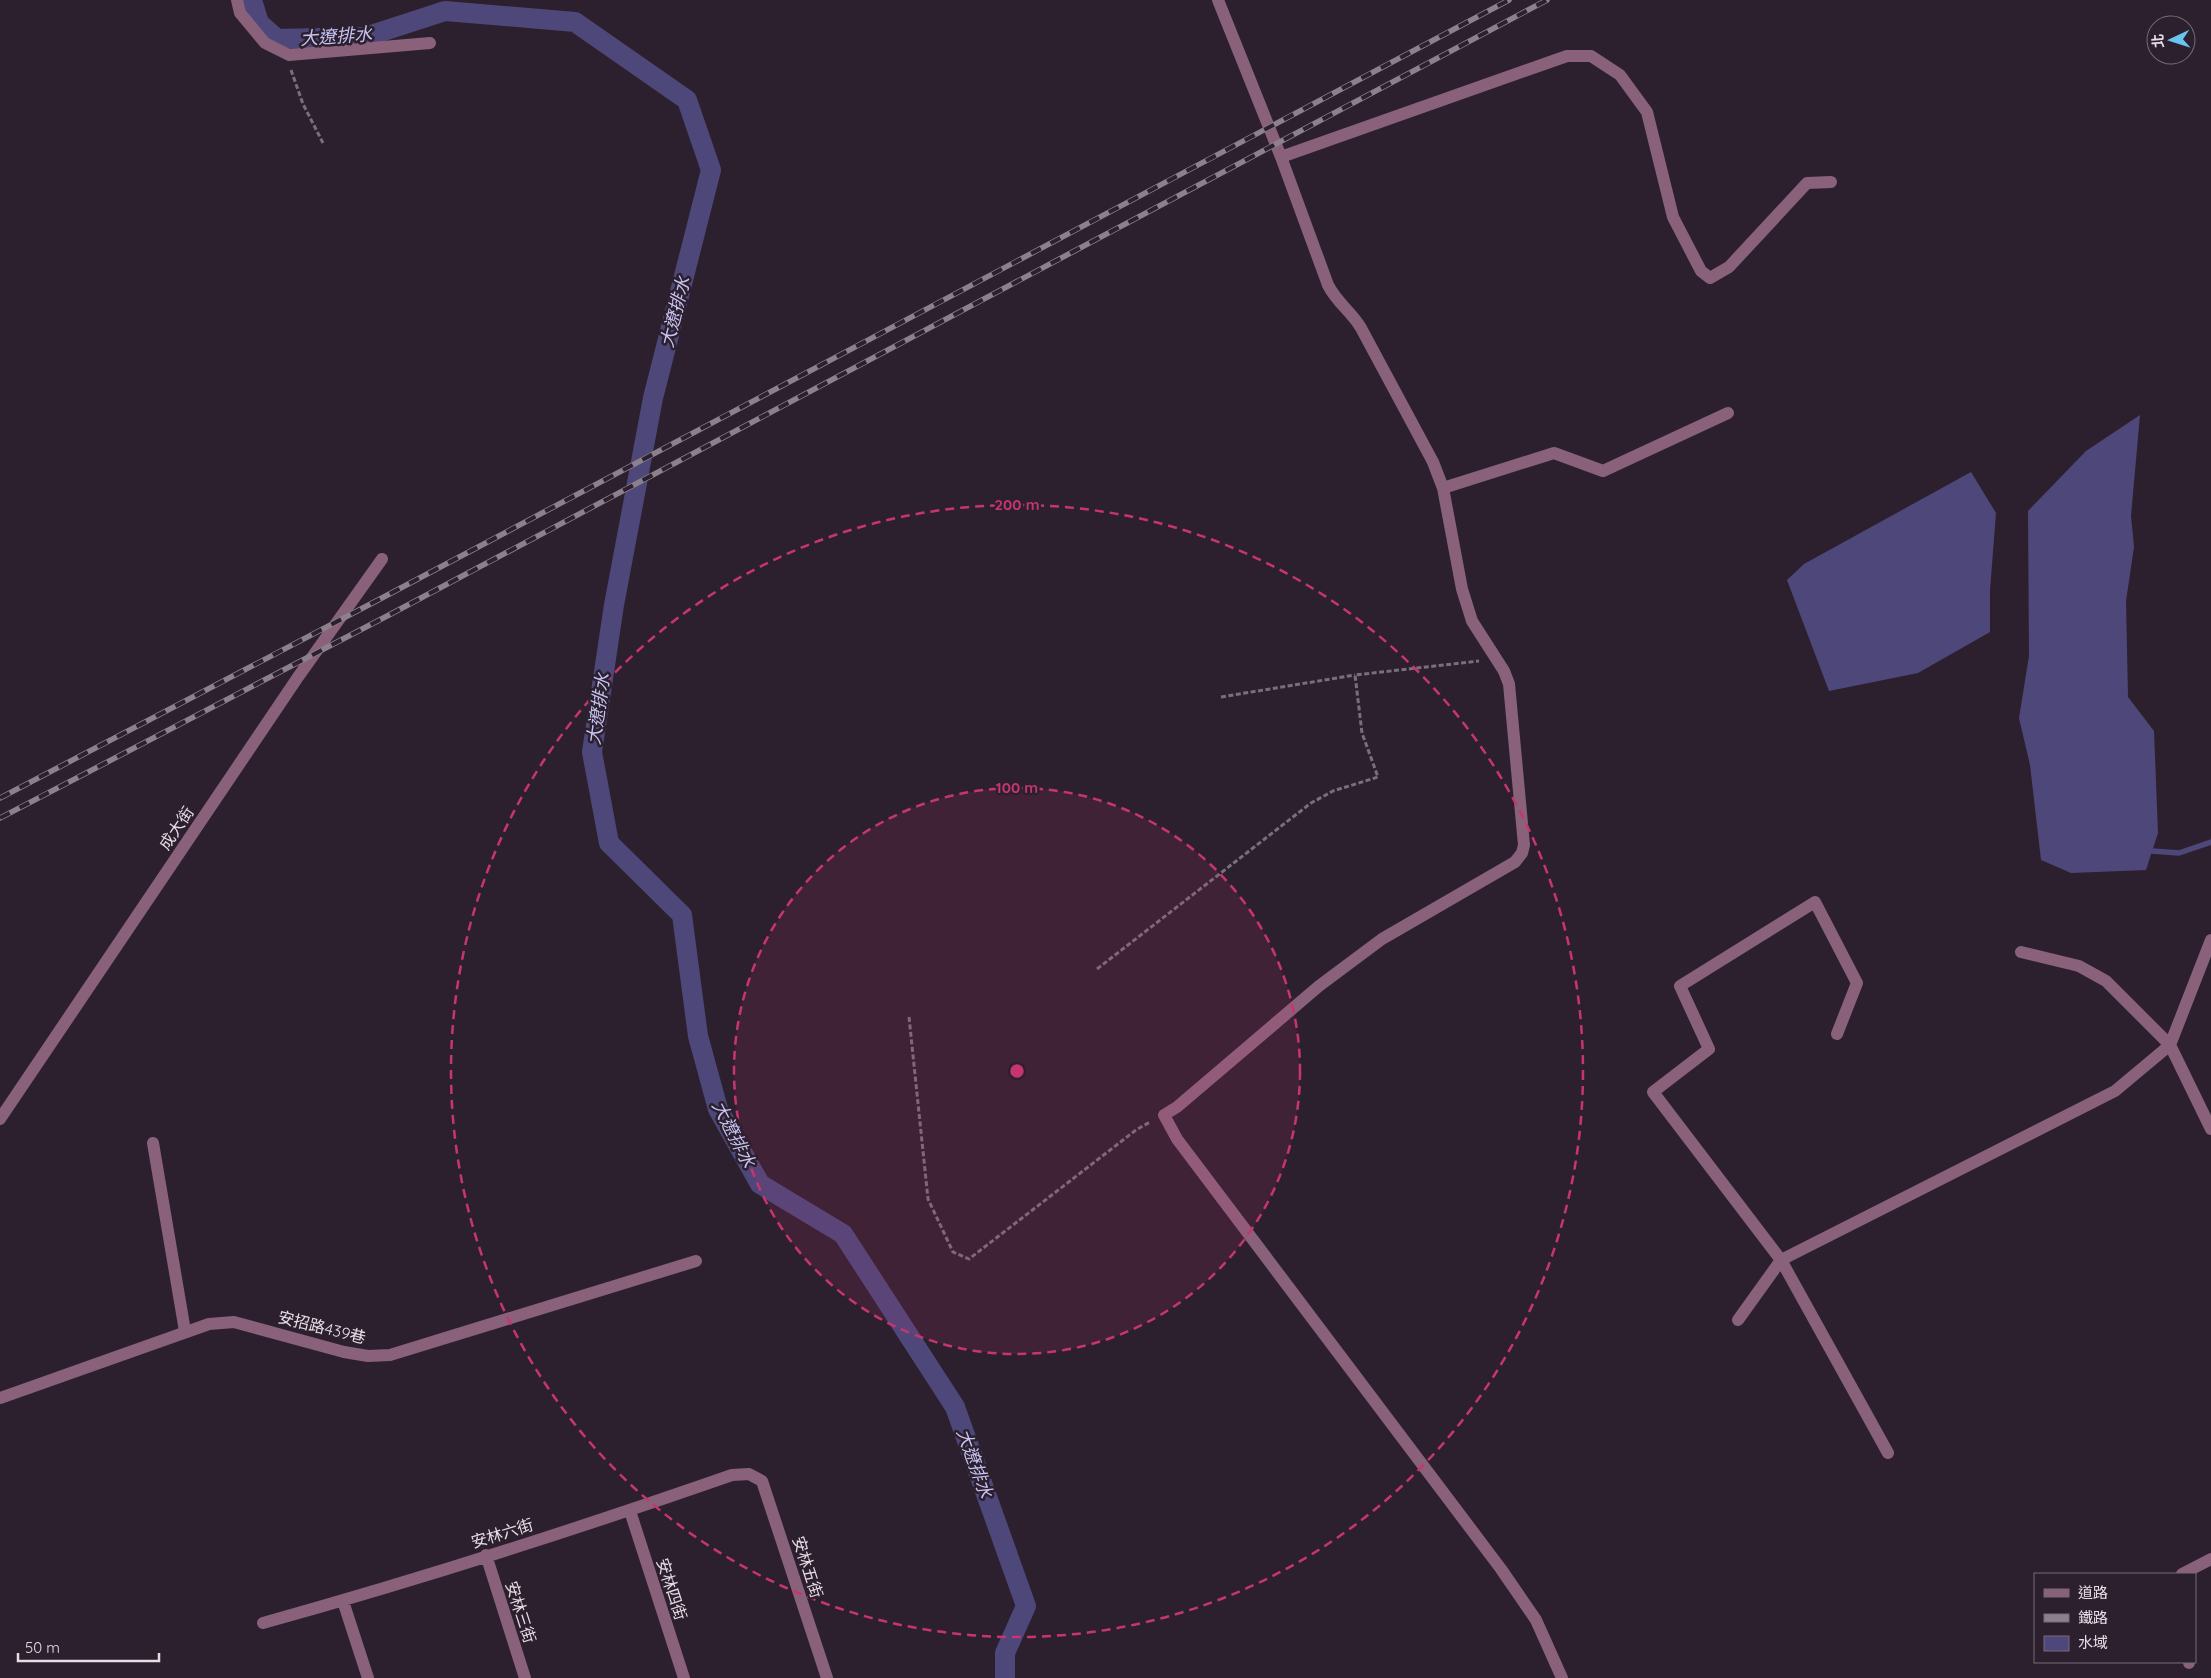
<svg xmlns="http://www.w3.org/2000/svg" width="2211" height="1678" font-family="Quicksand,'Noto Sans TC',sans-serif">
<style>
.water{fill:#4d4879}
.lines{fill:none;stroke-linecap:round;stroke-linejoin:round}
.stream{stroke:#4d4879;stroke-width:5.5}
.canal{stroke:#4d4879;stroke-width:20}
.path{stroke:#796e7a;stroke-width:3;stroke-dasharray:5 2.5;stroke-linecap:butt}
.minor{stroke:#8a617a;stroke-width:12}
.rail-casing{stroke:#8b808b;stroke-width:5.5}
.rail{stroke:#2d202e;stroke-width:4;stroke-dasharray:11;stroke-linecap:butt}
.ring{fill:none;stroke:#c73570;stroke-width:2.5;stroke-dasharray:9 6}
.labels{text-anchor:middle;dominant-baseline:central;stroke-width:5;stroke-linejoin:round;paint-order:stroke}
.street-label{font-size:16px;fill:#e5dce5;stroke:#2d202e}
.water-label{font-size:18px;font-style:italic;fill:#c5c3f2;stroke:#2d202e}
.centre{fill:#c73570;stroke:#2d202e;stroke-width:2.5}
.ring-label{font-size:15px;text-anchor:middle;font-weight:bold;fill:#c73570;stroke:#2d202e;stroke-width:5;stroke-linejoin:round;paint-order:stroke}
</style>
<rect width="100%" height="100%" fill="#2d202e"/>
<path class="water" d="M2140 415 2131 516 2134 547 2126 601 2128 697 2154 731 2158 833 2146 870 2071 873 2041 860 2030 765 2019 718 2029 656 2028 511 2086 451Z
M1971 472 1996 513 1990 590V632L1918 673 1829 691 1787 580 1804 564Z"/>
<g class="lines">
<path class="stream" d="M2152 851 2179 853 2211 842"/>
<path class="canal" d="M252 0 259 23 277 39 365 37 445 11 575 22 687 100 711 170 653 398 614 605 592 752 609 843 682 915 698 1036 718 1109 760 1184 843 1234 955 1407 1026 1606 1005 1653V1678"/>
<path class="path" d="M291 70 303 104 323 143
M1221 697 1355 675
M1097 969 1311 803 1333 791 1378 777 1362 733 1355 675 1479 661
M909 1017 928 1199 953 1252 969 1259 1136 1130 1150 1122"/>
<path class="minor" d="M237 0 240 13 265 43 289 55 430 43
M1218 0 1281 157 1328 285C1337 303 1351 311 1361 328L1433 462 1443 488 1462 589 1472 621 1504 671 1509 684 1524 845 1522 853 1515 862 1382 939 1319 986 1177 1107 1164 1115 1177 1139 1501 1569 1536 1620 1562 1678
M1281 157 1567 56H1591L1620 75 1647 112 1673 217 1701 271 1710 278 1729 267 1807 183 1831 182
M1443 488 1554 453 1603 471 1728 413
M2021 952 2079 966 2106 981 2170 1045 2211 1129
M1837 1034 1857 983 1815 902 1680 986 1709 1049 1653 1092 1781 1260 1888 1453
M0 1119 298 677 382 559
M153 1143 185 1331
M1738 1320 1781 1260 2115 1091 2170 1045 2211 940
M0 1398 209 1324 234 1322 344 1352 368 1356 390 1355 696 1261
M630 1511 684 1678
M486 1555 525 1678
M2182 1574 2211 1559
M343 1601 368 1678
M263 1623C421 1579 577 1529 732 1475L749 1474 762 1481 827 1678
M2189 1662V1663"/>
<g class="rail-casing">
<path id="rail" d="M0 798 380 599 1509 0
M0 818 389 615 1547 0"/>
</g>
<use href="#rail" class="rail"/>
</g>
<circle cx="1017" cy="1071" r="283" fill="#c73570" fill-opacity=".12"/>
<g class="ring">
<circle cx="1017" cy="1071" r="283"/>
<circle cx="1017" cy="1071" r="566"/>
</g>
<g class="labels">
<g class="street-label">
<text transform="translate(176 828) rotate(-56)">成大街</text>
<text transform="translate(322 1327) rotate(14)">安招路439巷</text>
<text transform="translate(502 1533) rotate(-17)">安林六街</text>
<text transform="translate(808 1567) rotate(72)">安林五街</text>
<text transform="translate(672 1589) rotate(72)">安林四街</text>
<text transform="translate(521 1612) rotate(72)">安林三街</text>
</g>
<g class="water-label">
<text transform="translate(336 36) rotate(-4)">大遼排水</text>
<text transform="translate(675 312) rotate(-76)">大遼排水</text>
<text transform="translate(598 709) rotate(-82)">大遼排水</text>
<text transform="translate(734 1134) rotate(63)">大遼排水</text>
<text transform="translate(975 1463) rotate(70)">大遼排水</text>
</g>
</g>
<circle cx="1017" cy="1071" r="8" class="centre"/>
<g class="ring-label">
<text x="1017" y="510">200 m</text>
<text x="1017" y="793">100 m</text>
</g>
<rect x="2034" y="1573" width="162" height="90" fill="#2d202e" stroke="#776b77"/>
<rect x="2044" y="1589" width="25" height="8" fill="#8a617a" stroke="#776b77"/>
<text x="2078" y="1598" font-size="15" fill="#e5dce5">道路</text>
<rect x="2044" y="1614" width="25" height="8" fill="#8b808b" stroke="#776b77"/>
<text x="2078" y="1623" font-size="15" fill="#e5dce5">鐵路</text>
<rect x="2044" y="1636" width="25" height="15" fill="#4d4879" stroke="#776b77"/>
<text x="2078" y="1648" font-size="15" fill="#e5dce5">水域</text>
<g transform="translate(2171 40) rotate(266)"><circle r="24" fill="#2d202e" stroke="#776b77"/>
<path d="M0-4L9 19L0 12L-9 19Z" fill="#68c4f0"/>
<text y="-8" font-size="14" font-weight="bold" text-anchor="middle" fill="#e5dce5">北</text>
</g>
<path d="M18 1653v8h141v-8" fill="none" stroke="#e5dce5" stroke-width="2.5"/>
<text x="25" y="1653" font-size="15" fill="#e5dce5" stroke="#2d202e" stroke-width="4" paint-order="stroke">50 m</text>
</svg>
